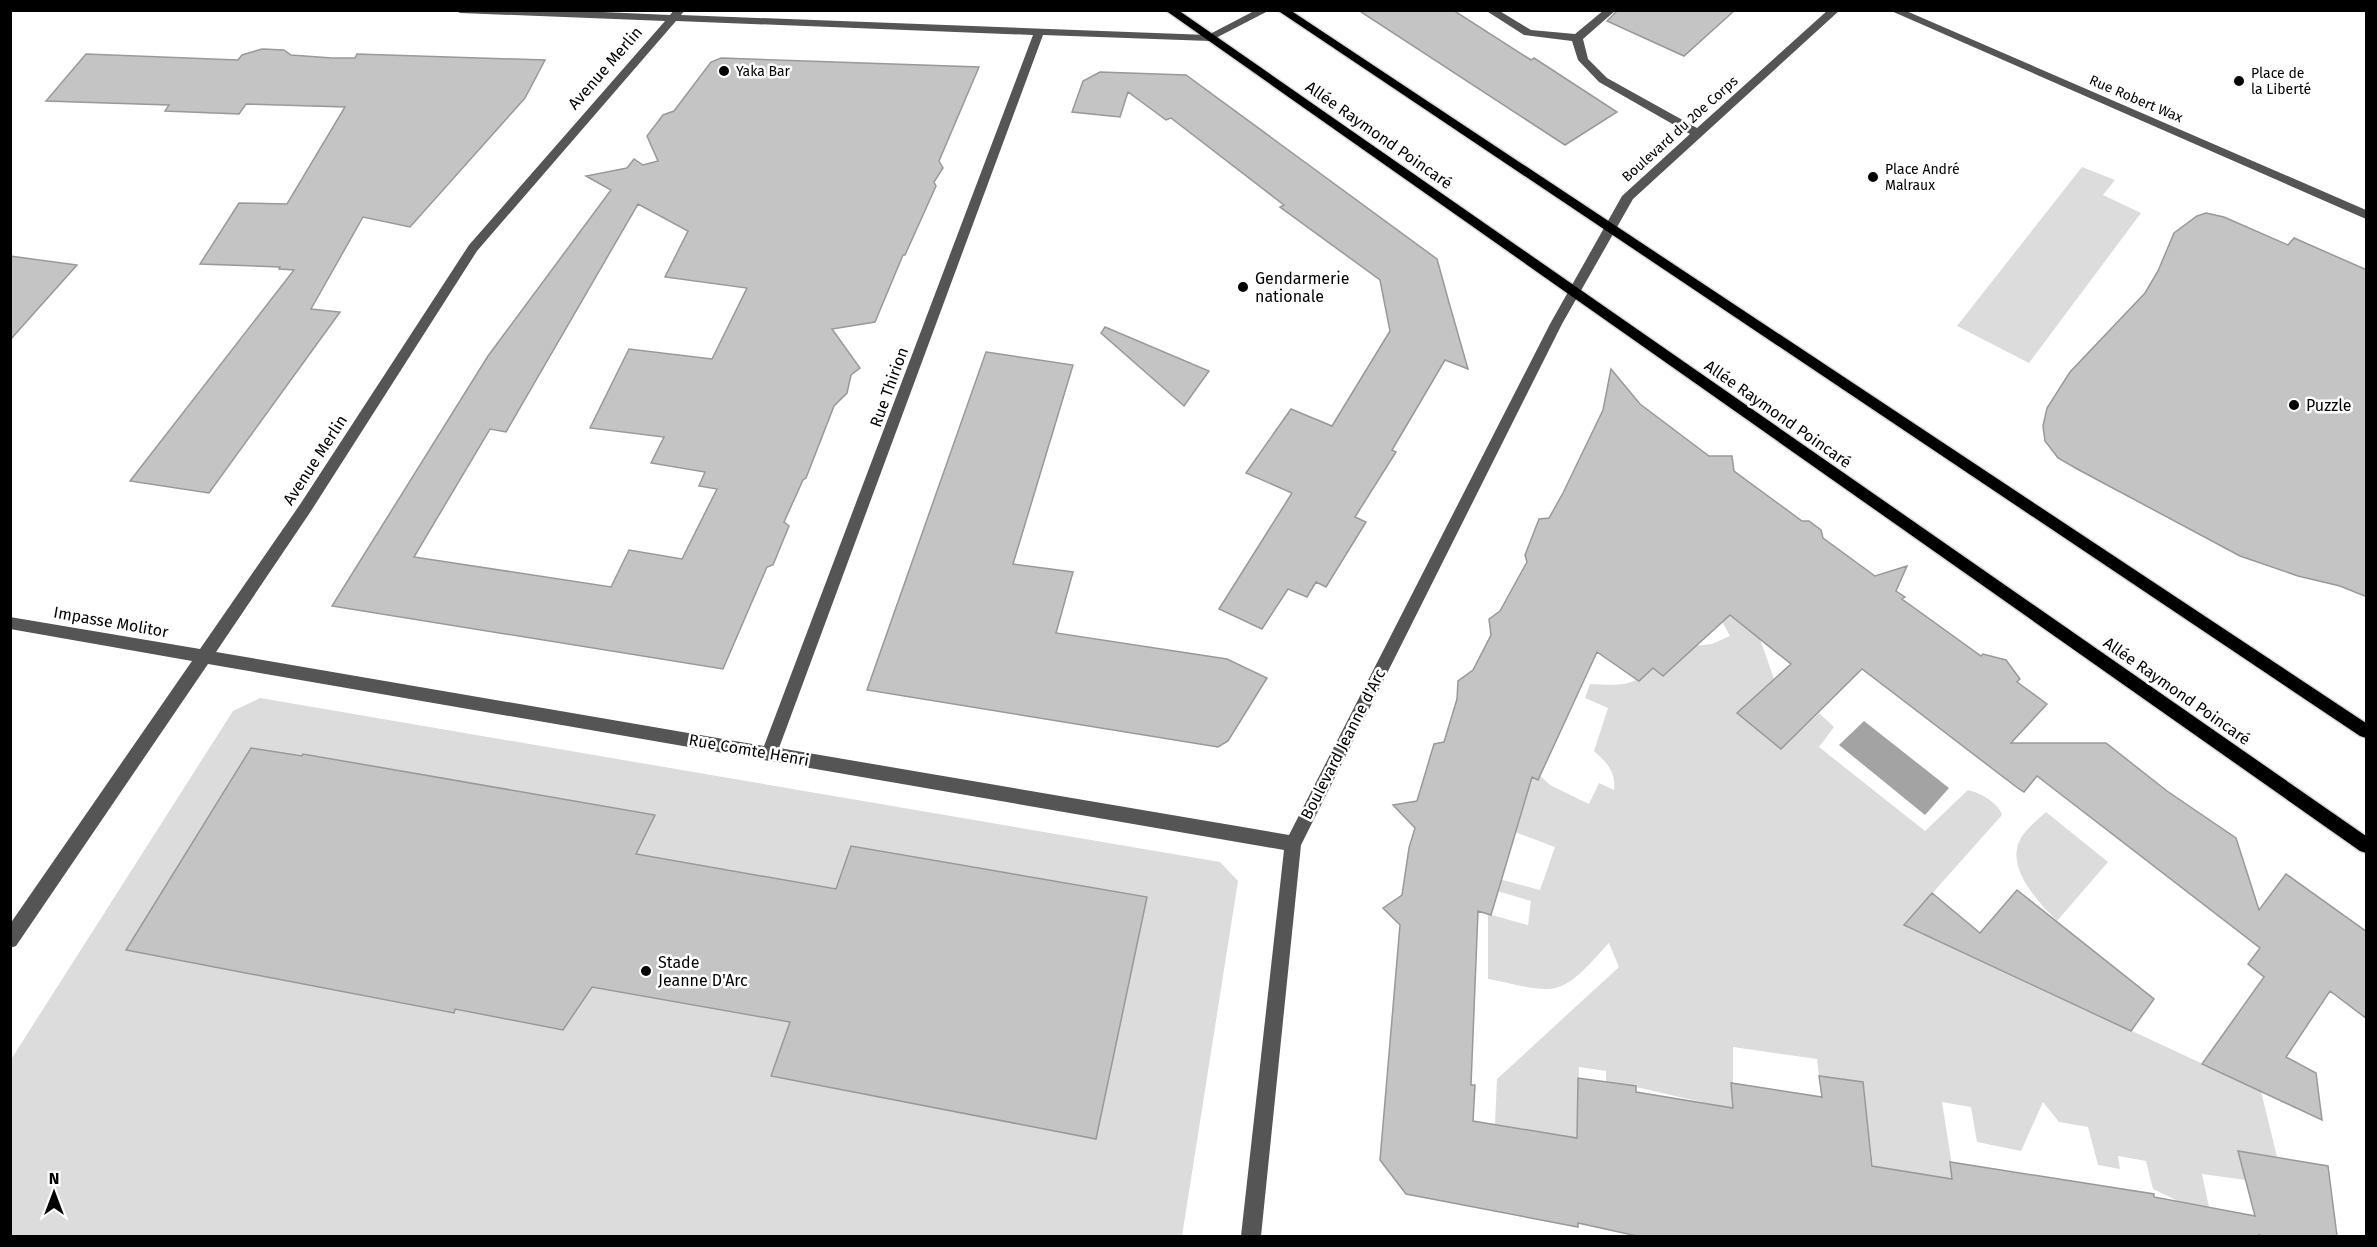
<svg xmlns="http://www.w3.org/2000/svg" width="2377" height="1247" font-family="'Fira Sans',sans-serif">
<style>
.green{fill:#dcdcdc}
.water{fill:#a3a3a3}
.building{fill:#c4c4c4;stroke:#999;stroke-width:1.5;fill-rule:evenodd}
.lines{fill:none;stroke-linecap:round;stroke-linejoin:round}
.major-casing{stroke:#dbdbdb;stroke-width:3}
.minor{fill:#555;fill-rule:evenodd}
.major{fill:#000;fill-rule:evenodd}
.poi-dot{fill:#000;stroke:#fff;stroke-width:2}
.labels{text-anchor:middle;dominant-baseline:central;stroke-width:5;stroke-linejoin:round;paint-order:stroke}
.far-poi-label{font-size:14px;fill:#000;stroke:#fff;text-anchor:start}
.far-street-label{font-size:14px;fill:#000;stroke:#fff}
.street-label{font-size:16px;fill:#000;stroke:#fff}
.poi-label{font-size:16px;fill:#000;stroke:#fff;text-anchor:start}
</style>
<rect width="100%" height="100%" fill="#fff"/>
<path class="green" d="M2082 167 2115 180 2103 195 2141 213 2029 363 1957 326Z
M1710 600 1760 639 1774 679 1738 713 1781 749 1819 713 1834 727 1819 747 1925 831 1968 790C1980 793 1998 802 2002 815L1904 925 2261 1091 2277 1157 2239 1151 2246 1180 2202 1174 2209 1207 2180 1202 2153 1189 2146 1161 2118 1156 2120 1169 2098 1165 2088 1127 2059 1122 2043 1102 2021 1151 1977 1142 1971 1107 1942 1102 1957 1197 1898 1176 1893 1169 1873 1166 1863 1082 1819 1076 1817 1059 1733 1047V1108C1690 1101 1649 1088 1606 1082V1071L1579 1067 1578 1138 1495 1124 1497 1079 1619 967 1609 943C1594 958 1573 988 1549 989 1530 990 1507 982 1488 979V914L1528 925 1531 901 1490 889 1492 877 1540 890 1555 847 1515 832 1534 770 1550 785 1589 804 1599 783 1614 790C1616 771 1607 763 1594 751L1608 708 1585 698 1590 684C1619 685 1630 688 1653 668L1663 676 1693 646 1712 644 1730 636Z
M260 698 1220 862 1238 881 1182 1236H11L10 1061 233 711Z
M2046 812 2108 862 2057 921C2041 905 2012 875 2017 849 2019 834 2035 822 2046 812Z"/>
<path class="water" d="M1864 721 1949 788 1925 815 1839 745Z"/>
<path class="building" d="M1358 10H1453L1531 60 1534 58 1617 112 1565 145Z
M1618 10H1735L1684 56 1607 21Z
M262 49 284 50 291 55 332 58H355L357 54 545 60 525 98 410 227 363 217 311 309 340 312 209 493 130 481 294 270 279 269 280 267 200 264 239 203 287 204 345 107 246 104 239 114 165 111 169 105 46 101 86 54 238 60 242 55Z
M721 58 979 67 939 161 943 168 934 182 936 186 905 255H903L875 322 832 329 860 368 851 375 847 393 834 406 806 478 803 480 784 522 789 526 773 565 767 567 723 669 332 606 488 356 611 190 586 176 627 168 634 159 643 165 658 161 647 136 663 115 674 111 711 62ZM638 204 688 231 665 277 747 288 712 359 629 349 590 428 664 437 651 463 705 472 699 486 717 489 682 559 629 550 611 587 414 557 490 429 506 432Z
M1100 72 1186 75 1437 259 1448 299 1468 369 1445 360 1392 450 1396 452 1355 517 1366 522 1326 587 1316 582 1307 597 1288 589 1262 629 1219 609 1292 493 1246 473 1291 409 1332 426 1390 331 1380 280 1280 207 1284 205 1171 118 1166 120 1128 92 1120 117 1072 112 1083 81Z
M2206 213 2224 217 2288 245 2294 238 2367 270V597L2340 586 2298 576 2240 556 2079 470 2058 458 2045 441 2043 426 2047 408 2070 372 2145 293 2158 271 2174 233 2197 216Z
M10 256 77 265 10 340Z
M1105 327 1209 371 1184 406 1101 333Z
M986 352 1073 365 1013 564 1073 572 1056 633 1227 659 1267 678 1228 741 1218 747 867 690Z
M1611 369 1640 404 1709 456H1732L1734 471 1802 521H1809L1821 530 1823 538 1875 576 1907 566 1896 591 1905 597 1902 599 1981 656 1983 654 2006 660 2020 679 2017 682 2047 704 2011 743H2106L2167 791 2236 838 2259 910 2286 874 2367 932V1019L2330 991 2286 1057 2316 1073 2322 1120 2202 1064 2264 977 2248 964 2260 948 2037 776 2024 792 2019 789 1862 669 1781 749 1737 713 1791 664 1730 615 1663 676 1653 668 1639 681 1597 652 1538 780 1532 777 1491 915 1478 911 1471 1085H1475L1473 1121 1577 1138 1578 1078 1636 1086V1092L1733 1108 1731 1083 1822 1097 1819 1076 1863 1082 1872 1166 1952 1179 1950 1162 2154 1194V1197L2255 1216 2238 1151 2328 1166 2337 1236H2260L2259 1234V1236H1637L1578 1223V1227L1406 1194 1380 1160 1400 925 1383 908 1402 895 1409 848 1415 828 1393 805 1417 801 1434 744 1444 742 1457 699 1458 681 1473 670 1491 635 1489 619 1500 611 1527 562 1525 555 1539 519 1549 518 1563 493 1603 410Z
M251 748 302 756 303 754 655 815 636 854 836 889 851 846 1147 897 1096 1139 771 1076 790 1022 592 987 563 1030 455 1009 454 1013 126 950Z
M2017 890 2154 999 2131 1031 1904 925 1932 893 1980 933Z"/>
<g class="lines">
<g class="major-casing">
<path id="major" d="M1165 10H1178L2366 836V853L2360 851Z
M1277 10H1290L2366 723V738L2360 736Z"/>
</g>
<path class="minor" d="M455 10H558L670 15 674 10H685L681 15 1208 35 1256 10H1270L1210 41 1043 35 779 748 1289 835 1550 324 1622 196 1690 134 1599 82 1578 60 1572 41 1524 35 1485 10H1498L1531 30 1575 34 1604 10H1616L1583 39 1588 59 1607 78 1697 128 1828 10H1840L1633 199 1562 324 1301 845 1261 1236H1241L1284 850 208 664 16 946 10 948V924L192 661 10 629V617L200 649 301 503 469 245 665 21 460 13ZM676 21 1033 35 764 746 216 652 311 511 477 251Z
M1889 10H1904L2366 210V219Z"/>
<use href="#major" class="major"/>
</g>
<g class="poi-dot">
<circle cx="724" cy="71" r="6"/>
<circle cx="2239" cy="81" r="6"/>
<circle cx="1873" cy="177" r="6"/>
<circle cx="1243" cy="287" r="6"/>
<circle cx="2294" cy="405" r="6"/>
<circle cx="646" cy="971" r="6"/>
</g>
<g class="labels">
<g class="far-poi-label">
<text x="736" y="71">Yaka Bar</text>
<text x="2251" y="73">Place de<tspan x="2251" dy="16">la Liberté</tspan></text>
<text x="1885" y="169">Place André<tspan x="1885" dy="16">Malraux</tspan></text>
</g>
<g class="far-street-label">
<text transform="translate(2136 99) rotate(23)">Rue Robert Wax</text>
<text transform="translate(1680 129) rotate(-42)">Boulevard du 20e Corps</text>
</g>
<g class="street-label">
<text transform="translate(605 68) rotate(-49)">Avenue Merlin</text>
<text transform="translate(1379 135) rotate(35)">Allée Raymond Poincaré</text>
<text transform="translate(889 387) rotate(-70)">Rue Thirion</text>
<text transform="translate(1778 414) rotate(35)">Allée Raymond Poincaré</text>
<text transform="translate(315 460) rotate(-57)">Avenue Merlin</text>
<text transform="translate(111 622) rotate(10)">Impasse Molitor</text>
<text transform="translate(2177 691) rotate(35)">Allée Raymond Poincaré</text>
<text transform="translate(1343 744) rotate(-63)">Boulevard Jeanne d'Arc</text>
<text transform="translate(749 750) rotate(10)">Rue Comte Henri</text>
</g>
<g class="poi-label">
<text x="1255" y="278">Gendarmerie<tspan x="1255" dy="18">nationale</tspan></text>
<text x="2306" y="405">Puzzle</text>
<text x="658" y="962">Stade<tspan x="658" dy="18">Jeanne D'Arc</tspan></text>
</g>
</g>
<rect width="2377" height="1247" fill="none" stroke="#000000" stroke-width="24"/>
<g transform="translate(54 1193)" stroke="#ffffff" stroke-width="4.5" paint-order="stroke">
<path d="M0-4.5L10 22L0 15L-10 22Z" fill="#000000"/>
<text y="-9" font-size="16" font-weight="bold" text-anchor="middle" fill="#000000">N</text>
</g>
</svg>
